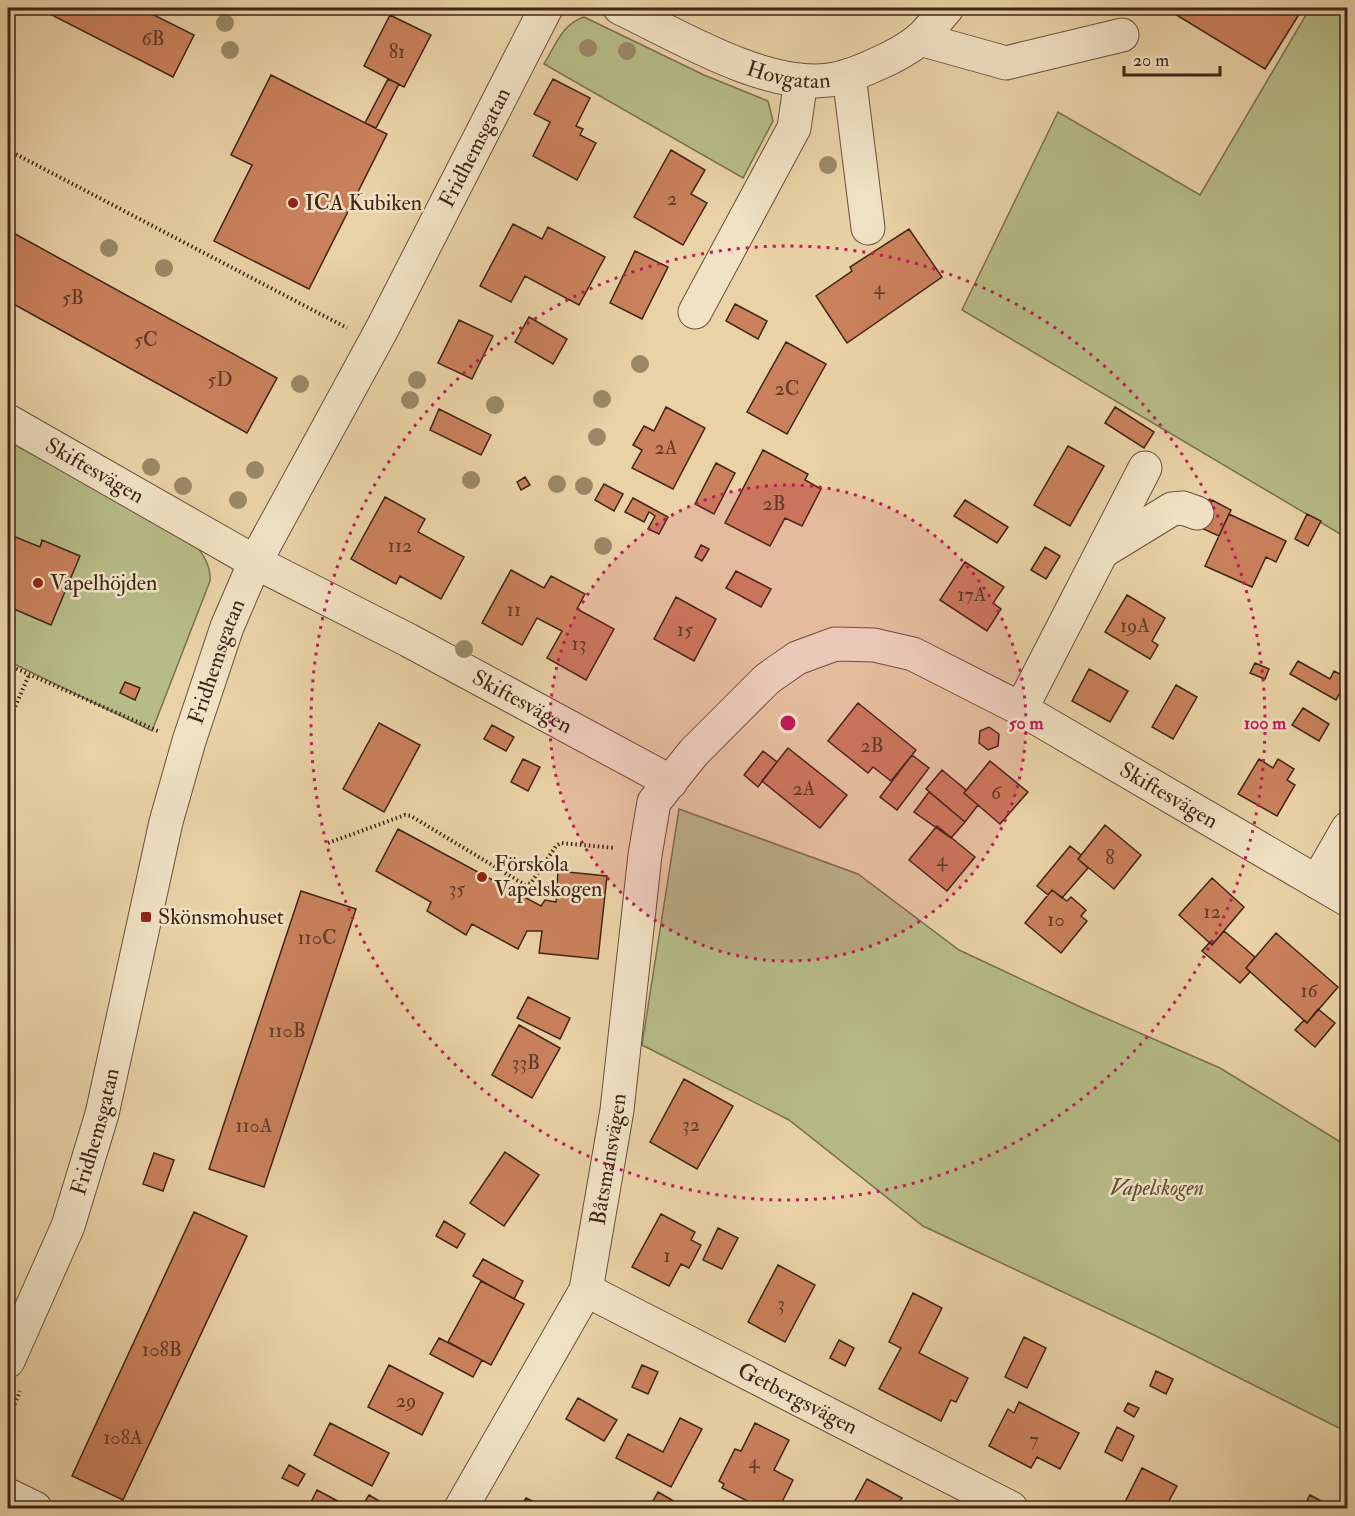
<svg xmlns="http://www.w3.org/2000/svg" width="1355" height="1516" font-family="'IM FELL Double Pica',serif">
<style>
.green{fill:#b6bc87;stroke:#7a7050;stroke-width:1.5}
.building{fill:#ca815c;stroke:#3e2518;stroke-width:1.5}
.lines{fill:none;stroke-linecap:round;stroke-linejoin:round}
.minor-casing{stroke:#69503c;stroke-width:35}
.path{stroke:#3e2518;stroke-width:4;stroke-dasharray:1.5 3;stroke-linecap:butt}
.minor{stroke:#f1e2c5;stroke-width:33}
.tree{fill:#9b8867}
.ring{fill:none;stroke:#c2185b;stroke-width:3;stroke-dasharray:3 6}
.poi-dot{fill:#8f2418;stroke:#f1e2c5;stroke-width:2}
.labels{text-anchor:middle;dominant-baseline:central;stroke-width:5;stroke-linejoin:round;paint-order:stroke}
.number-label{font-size:20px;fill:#613c29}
.street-label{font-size:22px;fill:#3e2518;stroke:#f1e2c5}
.poi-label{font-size:22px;fill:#3e2518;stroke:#f1e2c5;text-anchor:start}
.park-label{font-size:22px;font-style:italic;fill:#5c4b34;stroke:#f1e2c5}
.centre{fill:#c2185b;stroke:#f1e2c5;stroke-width:3}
.ring-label{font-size:18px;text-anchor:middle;font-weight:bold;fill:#c2185b;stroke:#f1e2c5;stroke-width:5;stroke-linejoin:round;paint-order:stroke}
</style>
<rect width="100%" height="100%" fill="#e9d2a6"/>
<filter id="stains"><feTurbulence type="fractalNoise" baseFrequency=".00333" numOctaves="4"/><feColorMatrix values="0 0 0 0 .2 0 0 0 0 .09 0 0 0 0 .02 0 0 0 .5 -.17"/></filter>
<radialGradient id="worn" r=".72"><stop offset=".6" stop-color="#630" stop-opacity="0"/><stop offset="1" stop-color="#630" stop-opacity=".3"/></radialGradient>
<path class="green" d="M1310 8H1347V538L962 310 1058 112 1200 195Z
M584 17 704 75 768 101 773 121 743 178 544 64C555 46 563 23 584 17Z
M8 441 194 542C203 555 211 565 210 581L152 731 8 661Z
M679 809 858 874 959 950 1087 1010 1220 1068 1347 1146V1432L1154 1335 923 1226 789 1120 642 1045Z"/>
<path class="building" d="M46 8H140L194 35 173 77 44 11Z
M1165 8H1303L1265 69Z
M390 15 431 35 404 87 364 66Z
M271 75 387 134 309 289 214 241 252 165 231 155Z
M388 79 399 84 376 128 365 123Z
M553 79 590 98 576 126 583 129 580 135 596 143 577 180 533 156 550 122 534 114Z
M671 150 705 170 691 194 707 203 683 245 634 217Z
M513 224 542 239 548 227 605 257 579 305 525 276 511 302 480 286Z
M909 229 942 277 847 343 816 296 852 271 850 267Z
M8 230 277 378 247 433 8 301Z
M635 251 668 267 642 319 610 303Z
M735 304 767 321 758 339 726 321Z
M529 317 567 339 553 364 515 342Z
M459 320 493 336 472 379 438 363Z
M786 342 826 364 787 434 747 412Z
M666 407 705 428 673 489 632 468 642 450 633 445 644 426 654 431Z
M1115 407 1154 432 1144 448 1105 423Z
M439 409 491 435 481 455 430 430Z
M1068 446 1104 466 1070 526 1034 505Z
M763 450 808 474 805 480 821 489 802 526 785 518 770 546 725 523Z
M716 463 735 473 714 514 695 504Z
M525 477 530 485 521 490 517 482Z
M604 484 623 494 614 511 595 500Z
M385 497 425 519 418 532 464 557 441 599 400 576 396 584 351 559Z
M633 498 668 517 659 534 648 529 655 516 649 512 644 522 625 512Z
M965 500 1008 527 997 543 954 516Z
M1212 500 1231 510 1219 536 1199 527Z
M1229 514 1286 541 1276 562 1266 557 1252 587 1205 566Z
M1307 514 1321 521 1308 546 1295 539Z
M8 534 40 547 42 540 80 556 51 625 14 609 8 624Z
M701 545 709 549 702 561 695 557Z
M1045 547 1060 556 1046 579 1031 570Z
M965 562 1004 587 993 603 1001 609 987 631 940 600Z
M511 570 544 588 551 576 585 594 577 609 614 629 586 680 547 658 562 631 537 618 522 645 482 623Z
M736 571 771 589 761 607 726 588Z
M1127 595 1165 618 1152 641 1158 645 1150 659 1105 632Z
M676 597 716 619 694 661 654 639Z
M1298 661 1330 679 1334 671 1348 678 1336 700 1290 674Z
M1255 663 1269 669 1265 679 1250 673Z
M1089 669 1128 691 1110 722 1072 701Z
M125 682 140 688 135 700 120 693Z
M1176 685 1197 697 1173 739 1152 727Z
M858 703 916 750 891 781 873 767 868 773 828 741Z
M1303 708 1329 724 1319 741 1292 725Z
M379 723 420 745 384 812 343 789Z
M492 725 514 737 506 751 484 739Z
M989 727 999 734 998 746 988 750 979 743 980 731Z
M788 748 847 795 820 828 762 781Z
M763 751 777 762 758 787 744 775Z
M912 755 929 768 897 810 880 797Z
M523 759 540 767 528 791 511 782Z
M1259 759 1273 768 1278 759 1294 769 1287 780 1295 785 1277 816 1238 794Z
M990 761 1028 792 1000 824 964 793Z
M942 770 966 790 964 793 978 805 965 822 926 789Z
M929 792 965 822 951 838 914 812Z
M1105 825 1141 855 1114 889 1078 859Z
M937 826 975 857 947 891 909 860Z
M398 829 541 906 545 900 556 902 558 871 607 876 598 959 539 953 542 931H527L518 949 472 924 466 935 427 911 431 902 376 871Z
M1070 846 1081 855 1078 859 1088 868 1062 898 1052 890 1048 895 1037 886Z
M1212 878 1244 907 1212 945 1179 915Z
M1052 890 1067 901 1071 897 1086 910 1081 916 1087 921 1061 953 1025 923Z
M301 891 356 909 264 1187 209 1169Z
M1224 931 1255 957 1246 968 1250 972 1240 983 1202 951 1210 942 1212 945Z
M1276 933 1338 987 1307 1023 1246 968Z
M528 997 570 1018 560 1039 517 1018Z
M1318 1009 1335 1023 1315 1047 1295 1030 1304 1020 1307 1023Z
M519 1025 560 1048 532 1098 492 1075Z
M684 1079 733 1106 697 1169 650 1142Z
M505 1152 539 1175 504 1226 470 1203Z
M154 1153 174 1160 163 1191 143 1184Z
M194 1212 247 1236 123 1500 72 1476Z
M661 1214 695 1232 691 1240 701 1245 689 1268 681 1264 669 1286 632 1267Z
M444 1221 465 1234 457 1248 436 1236Z
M718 1228 738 1238 722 1269 703 1260Z
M483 1259 523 1281 514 1299 473 1276Z
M778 1265 815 1285 785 1342 748 1322Z
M481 1281 524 1304 491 1365 448 1342Z
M913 1293 942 1308 919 1353 968 1378 956 1402 951 1400 941 1421 879 1389 901 1348 889 1342Z
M1024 1337 1046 1348 1027 1388 1005 1377Z
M439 1338 482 1360 473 1377 430 1354Z
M839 1340 854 1348 845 1366 830 1358Z
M389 1365 443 1393 422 1435 368 1407Z
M642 1365 658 1372 648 1394 632 1387Z
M1156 1371 1173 1379 1166 1394 1150 1386Z
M578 1398 617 1420 604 1441 566 1419Z
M1019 1402 1079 1433 1060 1469 1037 1457 1031 1468 989 1446 1008 1409 1014 1413Z
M1128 1403 1139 1408 1134 1417 1124 1411Z
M680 1418 702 1429 671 1487 616 1458 628 1434 663 1452Z
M330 1423 389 1453 372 1486 314 1455Z
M755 1423 789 1440 774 1470 793 1480 779 1508H770L757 1502 755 1505 722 1488 724 1484 719 1481 735 1449 741 1451Z
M1117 1427 1134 1436 1122 1461 1105 1452Z
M289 1465 305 1474 298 1486 282 1478Z
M1142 1468 1177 1486 1165 1508H1122Z
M867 1479 902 1498 896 1508H851Z
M317 1490 351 1508H308Z
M658 1492 677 1503 673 1508H649Z
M369 1495 391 1508H361Z
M1310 1495 1332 1507 1331 1508H1303Z
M526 1498 546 1508H520Z
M1226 1501 1242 1508H1222Z"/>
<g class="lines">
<g class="minor-casing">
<g id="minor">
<path id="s1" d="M620 8C677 35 765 89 829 80 846 78 862 71 877 64 891 58 908 49 920 39 930 30 938 18 947 8"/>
<path d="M920 39 1006 63 1122 35"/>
<path d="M849 75 868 228"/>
<path d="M695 312 794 128 801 80"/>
<path id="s2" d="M8 421 255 562 408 640 671 782"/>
<path d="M1105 550 1172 509 1183 508 1197 513"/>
<path d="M1021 709 1145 468"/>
<path d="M1317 882 1348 828"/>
<path id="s3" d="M586 1290 1011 1508"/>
<path id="s4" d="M8 1361 68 1226 102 1114 166 822 189 741 227 627 255 562 382 329 546 8"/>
<path d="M8 1495 35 1508"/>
<path id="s5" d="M461 1508 586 1290 617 1110 645 855 654 802 694 752 767 679 797 658 835 644 874 645 913 654 1021 709 1348 900"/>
</g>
</g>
<path class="path" d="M8 150 347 328
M8 665 158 731
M8 723 29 675
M328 843 405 815 411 816 525 885 531 883 556 846 561 843 615 848
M8 1421 20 1391"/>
<use href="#minor" class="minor"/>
</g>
<g class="tree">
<circle cx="225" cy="23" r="9"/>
<circle cx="588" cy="48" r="9"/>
<circle cx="230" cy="50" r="9"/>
<circle cx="627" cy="51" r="9"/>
<circle cx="828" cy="165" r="9"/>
<circle cx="109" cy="248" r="9"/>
<circle cx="164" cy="268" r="9"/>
<circle cx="640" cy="364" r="9"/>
<circle cx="417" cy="380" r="9"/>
<circle cx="300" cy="384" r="9"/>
<circle cx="602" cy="399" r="9"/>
<circle cx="410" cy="400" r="9"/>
<circle cx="495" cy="405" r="9"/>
<circle cx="597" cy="437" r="9"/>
<circle cx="151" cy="467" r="9"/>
<circle cx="255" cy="470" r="9"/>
<circle cx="471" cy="480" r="9"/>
<circle cx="557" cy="484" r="9"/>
<circle cx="183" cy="486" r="9"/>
<circle cx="584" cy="486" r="9"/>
<circle cx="238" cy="500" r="9"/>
<circle cx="603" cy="546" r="9"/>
<circle cx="464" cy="649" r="9"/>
</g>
<circle cx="788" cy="723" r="238" fill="#c2185b" fill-opacity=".12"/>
<g class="ring">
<circle cx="788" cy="723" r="238"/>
<circle cx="788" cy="723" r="477"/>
</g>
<g class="poi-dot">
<circle cx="293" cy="203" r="6"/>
<circle cx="38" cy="583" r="6"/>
<circle cx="482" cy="877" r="6"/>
<rect x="140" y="911" width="12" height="12" rx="3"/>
</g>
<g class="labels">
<g class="number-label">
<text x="153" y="38">6B</text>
<text x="397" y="51">81</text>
<text x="672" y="198">2</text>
<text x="879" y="287">4</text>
<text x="73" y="297">5B</text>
<text x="146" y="339">5C</text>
<text x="220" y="379">5D</text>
<text x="787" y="388">2C</text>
<text x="666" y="447">2A</text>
<text x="774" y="503">2B</text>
<text x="400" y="545">112</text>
<text x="972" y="594">17A</text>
<text x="514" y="609">11</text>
<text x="1135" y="625">19A</text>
<text x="685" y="629">15</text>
<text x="579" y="643">13</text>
<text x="872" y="745">2B</text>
<text x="804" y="788">2A</text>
<text x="996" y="792">6</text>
<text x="1110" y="857">8</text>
<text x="942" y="859">4</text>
<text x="457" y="888">35</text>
<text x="1212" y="911">12</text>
<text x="1056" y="919">10</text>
<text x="317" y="937">110C</text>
<text x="1309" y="990">16</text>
<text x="287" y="1030">110B</text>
<text x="526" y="1062">33B</text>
<text x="691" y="1124">32</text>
<text x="254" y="1125">110A</text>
<text x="667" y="1255">1</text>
<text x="781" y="1303">3</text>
<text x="162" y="1349">108B</text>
<text x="406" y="1400">29</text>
<text x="123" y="1437">108A</text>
<text x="1034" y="1439">7</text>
<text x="754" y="1461">4</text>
</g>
<g class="street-label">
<text stroke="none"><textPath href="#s1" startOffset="183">Hovgatan</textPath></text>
<text stroke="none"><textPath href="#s4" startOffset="1308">Fridhemsgatan</textPath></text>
<text stroke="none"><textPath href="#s2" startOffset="100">Skiftesvägen</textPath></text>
<text stroke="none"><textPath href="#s4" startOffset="732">Fridhemsgatan</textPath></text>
<text stroke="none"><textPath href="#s2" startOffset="586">Skiftesvägen</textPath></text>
<text stroke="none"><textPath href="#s5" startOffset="1360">Skiftesvägen</textPath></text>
<text stroke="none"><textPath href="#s4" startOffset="246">Fridhemsgatan</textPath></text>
<text stroke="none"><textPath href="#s5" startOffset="384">Båtsmansvägen</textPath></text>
<text stroke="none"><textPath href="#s3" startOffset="238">Getbergsvägen</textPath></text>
</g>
<g class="poi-label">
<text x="305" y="203">ICA Kubiken</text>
<text x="50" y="583">Vapelhöjden</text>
<text x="494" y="864">Förskola<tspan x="494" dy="25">Vapelskogen</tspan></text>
<text x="158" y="917">Skönsmohuset</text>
</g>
<g class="park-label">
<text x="1157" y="1188">Vapelskogen</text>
</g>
</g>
<circle cx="788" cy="723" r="9" class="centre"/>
<g class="ring-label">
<text x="1026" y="729">50 m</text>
<text x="1265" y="729">100 m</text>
</g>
<rect width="1355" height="1516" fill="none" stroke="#e9d2a6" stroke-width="30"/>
<rect x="9" y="9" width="1337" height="1498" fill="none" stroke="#3e2518" stroke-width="3"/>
<rect x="15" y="15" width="1325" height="1486" fill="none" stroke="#3e2518" stroke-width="1.5"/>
<path d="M1124 66v9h96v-9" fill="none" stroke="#3e2518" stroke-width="3"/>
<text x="1133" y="66" font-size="18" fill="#3e2518" stroke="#f1e2c5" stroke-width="4.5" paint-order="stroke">20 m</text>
<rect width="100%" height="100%" filter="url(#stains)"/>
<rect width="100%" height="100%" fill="url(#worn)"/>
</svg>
